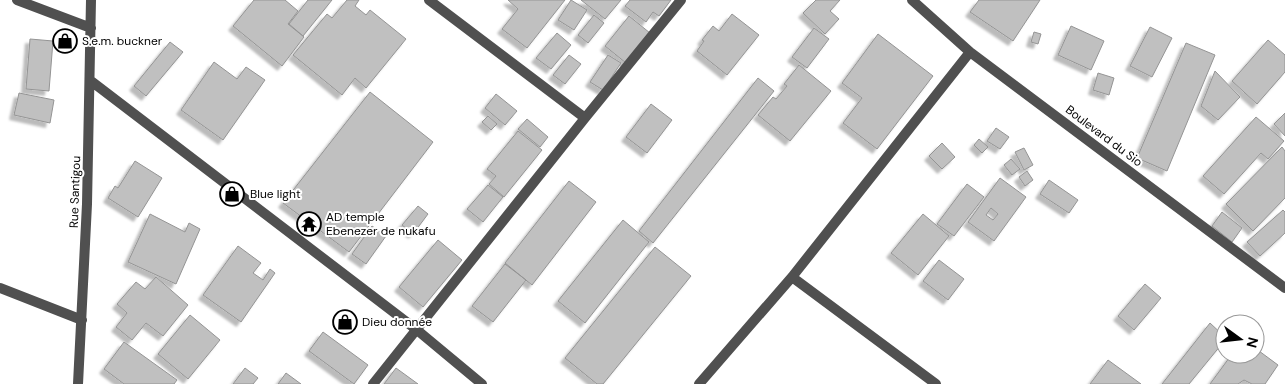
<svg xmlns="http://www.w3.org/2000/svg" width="1285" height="384" font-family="'DM Sans',sans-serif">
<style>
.building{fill:#c0c0c0;stroke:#949494;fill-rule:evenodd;filter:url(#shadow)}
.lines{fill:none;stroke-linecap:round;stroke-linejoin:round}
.minor{stroke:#505050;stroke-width:10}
.labels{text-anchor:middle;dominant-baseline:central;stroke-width:4;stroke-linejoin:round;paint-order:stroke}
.poi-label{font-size:12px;fill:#000;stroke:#fff;text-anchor:start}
.street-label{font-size:12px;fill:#000;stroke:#fff}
</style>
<defs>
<filter id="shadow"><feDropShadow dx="-4.5" dy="4.5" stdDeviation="1" flood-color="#0004"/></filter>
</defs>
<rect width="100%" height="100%" fill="#fff"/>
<path class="building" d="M254 0H285L298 11 288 24 304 37 282 66 233 26Z
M308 0H332L303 36 289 24Z
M347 0H359L355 6 366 15 370 10 406 39 366 88 355 78 342 95 293 55 327 14 332 18Z
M508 0H565L527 48 502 29 518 9Z
M571 0 587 10 574 30 558 20Z
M581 0H621L605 19Z
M630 0H671L659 16 653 12 646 22 625 6Z
M816 0H840L830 11 839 19 825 34 803 13Z
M979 0H1040L1013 41 970 12Z
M732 14 759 35 727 75 697 51 704 41 702 40 713 26 719 31Z
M594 15 604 23 588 43 578 35Z
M629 16 650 33 626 63 605 46Z
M1071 26 1104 41 1091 70 1058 55Z
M1150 27 1172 38 1152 77 1130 66Z
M814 28 829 39 807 68 792 57Z
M1034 32 1041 34 1038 44 1031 42Z
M557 33 571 45 551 69 536 58Z
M878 34 933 76 877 149 843 123 862 98 842 83Z
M30 39 53 41 49 91 26 89Z
M1268 40 1285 55V72L1257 104 1232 81Z
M170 42 183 52 146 96 134 86Z
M1186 43 1215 55 1167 171 1137 158Z
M569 55 581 64 565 84 553 75Z
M608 55 621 63 603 90 590 82Z
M214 62 237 79 246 67 265 80 223 140 181 110Z
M799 65 831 91 790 141 758 115 773 97 776 99 787 86 784 84Z
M1215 71 1240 97 1218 120 1201 106Z
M1098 73 1114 78 1109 95 1093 90Z
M758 78 774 91 653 243 639 231Z
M370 92 433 142 349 252 283 203Z
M19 93 54 100 50 123 14 115Z
M496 94 517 111 505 125 485 108Z
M651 104 672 120 647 153 626 137Z
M1285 113V136L1274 124Z
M488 116 497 124 491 130 482 122Z
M1256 117 1284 141 1268 159 1261 153 1224 194 1203 176Z
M527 119 548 137 540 147 518 129Z
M996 128 1009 137 1000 149 987 141Z
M518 131 542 150 504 197 489 184 496 176 487 169Z
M979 139 988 147 982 153 974 145Z
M942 143 955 157 942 169 929 156Z
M1282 147 1285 151V198L1253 231 1226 204Z
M1024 148 1033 165 1024 170 1015 152Z
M1011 159 1020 169 1012 175 1004 165Z
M135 161 162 178 138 217 108 198 115 186 118 188Z
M1027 171 1033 180 1025 186 1019 177Z
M1000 178 1026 197 994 241 968 222ZM991 208 998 214 993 220 986 215Z
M1049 180 1078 200 1069 213 1040 194Z
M569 181 596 202 532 285 505 263Z
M967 184 984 197 954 236 937 224Z
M488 185 503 197 483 222 467 209Z
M418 206 428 214 413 234 402 225Z
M1283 210 1285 212V233L1260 256 1247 242Z
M1222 212 1242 228 1232 242 1212 226Z
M150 214 185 232 189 223 200 229 176 284 128 262Z
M923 214 949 236 918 275 891 253Z
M623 220 649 242 585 323 558 301Z
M372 226 386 236 366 264 352 254Z
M438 240 462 260 423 307 399 287Z
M238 246 261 263 253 273 263 280 270 269 275 273 241 322 203 295Z
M655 247 691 276 603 384H597L565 358Z
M939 260 964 279 948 300 923 281Z
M505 264 526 280 493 322 472 306Z
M156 277 188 305 163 336 146 323 132 340 116 327 127 313 117 304 136 282 145 289Z
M1145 284 1161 298 1134 330 1118 316Z
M190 315 220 340 188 379 158 354Z
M1210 323 1225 337 1221 345 1189 384H1162Z
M323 332 368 365 354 384 309 351Z
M124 342 177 380 174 384H124L104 369Z
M1255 348 1278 365 1265 384H1252L1244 380 1238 384H1210L1232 354H1255Z
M1108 360 1141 384H1090Z
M245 368 258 378 253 384H233Z
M396 368 418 384H384Z
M286 373 301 384H278Z"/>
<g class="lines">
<path class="minor" d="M17 0 91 28
M429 0 585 118
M912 0 970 52 1285 288
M91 81 417 330 482 384
M792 277 936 384
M0 288 82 320
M78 384 87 204 91 0
M373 384 585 118 681 0
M699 384 792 277 970 52"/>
</g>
<defs>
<g id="shop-ring" transform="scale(1.25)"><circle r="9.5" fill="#fff" stroke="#000" stroke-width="1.5"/><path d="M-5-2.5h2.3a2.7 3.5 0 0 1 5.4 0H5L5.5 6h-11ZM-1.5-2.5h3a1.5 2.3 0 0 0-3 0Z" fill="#000"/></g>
<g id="temple-ring" transform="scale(1.25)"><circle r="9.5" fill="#fff" stroke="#000" stroke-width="1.5"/><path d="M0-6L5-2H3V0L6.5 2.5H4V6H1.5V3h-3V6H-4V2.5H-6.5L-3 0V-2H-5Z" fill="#000"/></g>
</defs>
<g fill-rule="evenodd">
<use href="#shop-ring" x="65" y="41"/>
<use href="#shop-ring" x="232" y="194"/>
<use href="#temple-ring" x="309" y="224"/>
<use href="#shop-ring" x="345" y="322"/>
</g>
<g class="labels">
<g class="poi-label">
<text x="82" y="41">S.e.m. buckner</text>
<text x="250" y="194">Blue light</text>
<text x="326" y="217">AD temple<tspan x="326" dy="14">Ebenezer de nukafu</tspan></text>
<text x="362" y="322">Dieu donnée</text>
</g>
<g class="street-label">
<text transform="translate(1104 136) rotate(37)">Boulevard du Sio</text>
<text transform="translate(75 192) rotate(-88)">Rue Santigou</text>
</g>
</g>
<g transform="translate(1240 339) rotate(105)"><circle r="24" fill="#ffffff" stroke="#999999"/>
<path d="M0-4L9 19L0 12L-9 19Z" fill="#000000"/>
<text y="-8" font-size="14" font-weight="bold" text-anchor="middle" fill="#000000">N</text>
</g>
</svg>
